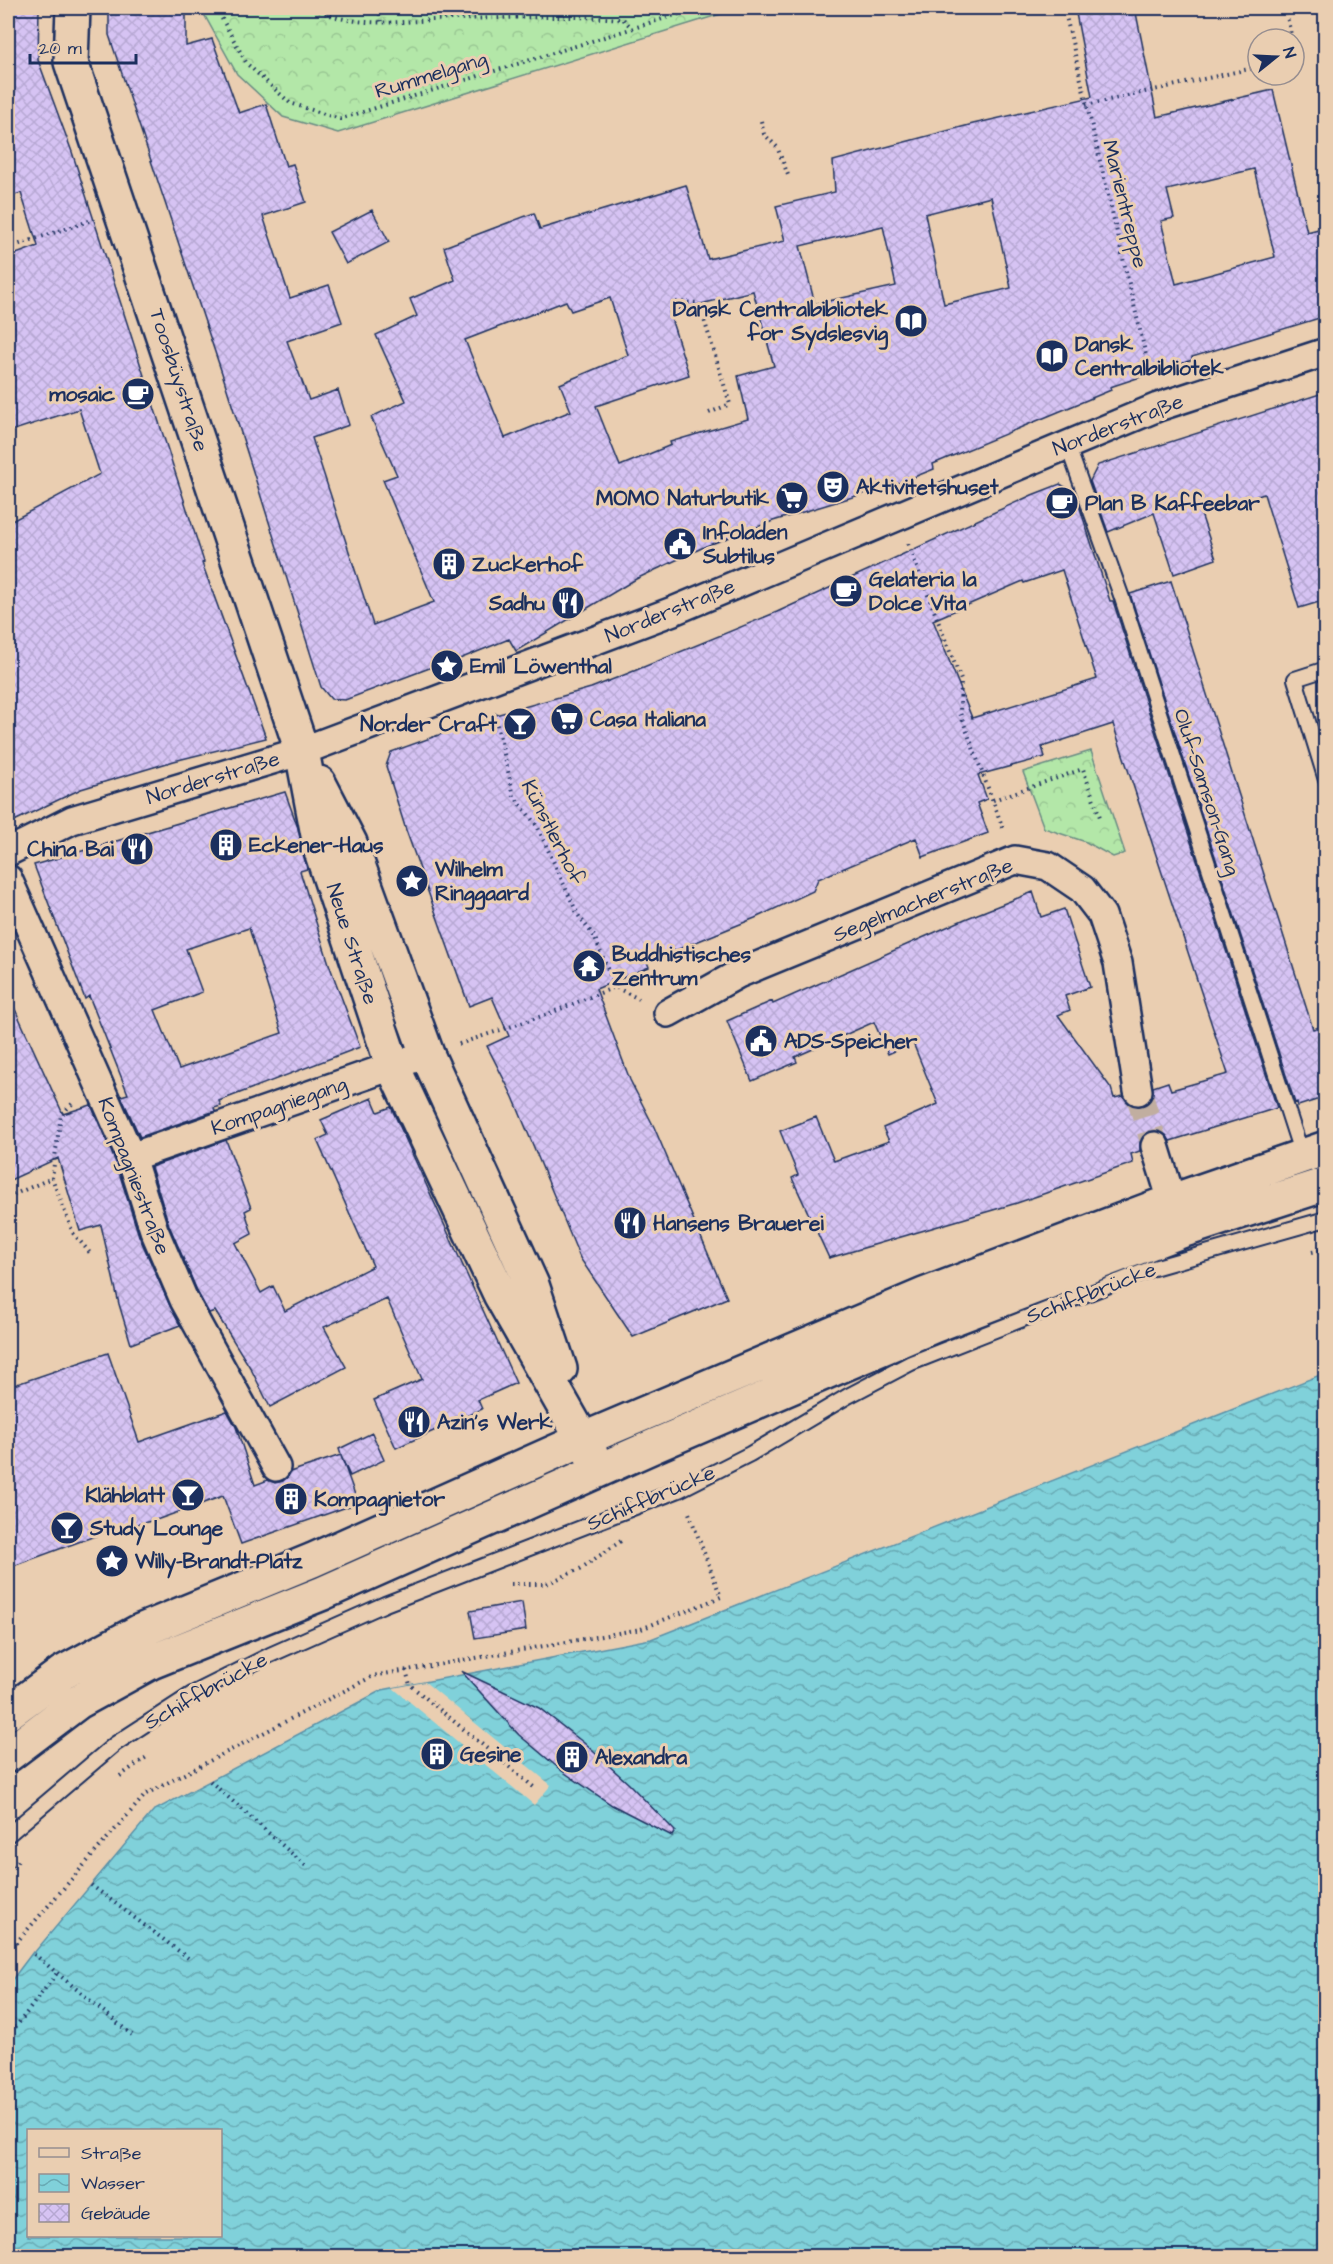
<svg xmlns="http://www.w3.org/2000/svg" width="1333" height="2264" font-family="'Architects Daughter',sans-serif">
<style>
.forest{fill:url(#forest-crowns);stroke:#678b83;stroke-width:1.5}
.water{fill:url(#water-waves);stroke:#5890a8;stroke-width:1.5;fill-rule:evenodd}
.pier{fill:#eaceb1}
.building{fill:url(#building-cross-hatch);stroke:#1b2f5e;stroke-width:1.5;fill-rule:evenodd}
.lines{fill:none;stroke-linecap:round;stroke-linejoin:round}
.minor-tunnel{stroke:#c1aea0;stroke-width:27;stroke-dasharray:27 14;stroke-linecap:butt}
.service-casing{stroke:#1b2f5e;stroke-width:18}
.minor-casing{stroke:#1b2f5e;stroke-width:32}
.secondary-casing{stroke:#1b2f5e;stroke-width:38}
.path{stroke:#1b2f5e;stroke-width:4;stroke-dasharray:1.5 4.5;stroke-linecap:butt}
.service{stroke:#eaceb1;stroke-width:14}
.minor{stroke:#eaceb1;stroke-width:27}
.secondary{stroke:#eaceb1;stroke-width:33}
.labels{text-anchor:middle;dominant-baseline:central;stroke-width:6;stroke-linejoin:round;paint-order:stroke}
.street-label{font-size:21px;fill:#1b2f5e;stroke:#eaceb1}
.poi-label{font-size:21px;font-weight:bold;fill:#1b2f5e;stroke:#eaceb1;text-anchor:start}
</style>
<defs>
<pattern id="forest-crowns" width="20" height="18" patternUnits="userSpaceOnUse" patternTransform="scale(1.5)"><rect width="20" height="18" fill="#b3e7a8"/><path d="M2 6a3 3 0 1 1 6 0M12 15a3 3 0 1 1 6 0" fill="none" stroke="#99c693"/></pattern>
<pattern id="water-waves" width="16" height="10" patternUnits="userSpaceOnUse" patternTransform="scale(1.5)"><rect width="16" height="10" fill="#80d1da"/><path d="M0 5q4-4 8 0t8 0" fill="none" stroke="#68aab4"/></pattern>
<pattern id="building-cross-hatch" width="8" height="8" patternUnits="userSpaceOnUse" patternTransform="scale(1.5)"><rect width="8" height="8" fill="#d6c3f3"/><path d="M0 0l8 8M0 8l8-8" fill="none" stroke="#b7a8d3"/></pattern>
</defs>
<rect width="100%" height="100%" fill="#eaceb1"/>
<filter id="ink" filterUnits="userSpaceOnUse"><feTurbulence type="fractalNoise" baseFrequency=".0167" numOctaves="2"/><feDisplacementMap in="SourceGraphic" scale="12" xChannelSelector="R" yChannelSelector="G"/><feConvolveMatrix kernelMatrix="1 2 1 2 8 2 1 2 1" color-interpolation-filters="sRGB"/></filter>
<g filter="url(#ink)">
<path class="forest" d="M205 8H740L338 133 283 117 237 74 205 16Z
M1091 751 1125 853 1113 857 1086 842 1044 828 1023 772Z"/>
<path class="water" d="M1325 1373V2256H8V1985L33 1952 34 1953 153 1811 382 1690 651 1639ZM28 2130H220V2236H28Z"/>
<path class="pier" d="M425 1682 551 1785 534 1805 393 1688Z"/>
<path class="building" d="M8 8H39L38 60 72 152 204 562 202 563 266 738 174 761 81 789 8 824V523L100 474 79 409 8 432V257L38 246 21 193 8 197Z
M109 8H186V46L212 39 239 113 266 104 286 166 293 164 306 202 263 216 290 298 329 285 342 322 287 341 309 400 338 390 349 425 312 438 373 625 434 602 383 480 397 475 371 417 406 401 376 335 417 316 410 299 455 280 444 247 534 213 540 229 686 185 708 259 785 241 776 206 835 192 833 161 973 124 1092 97 1075 8H1135L1157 117 1273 90 1307 232 1326 227V316L1192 357V360L1110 387 1111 390 933 464 934 469 899 483 773 521 706 546 636 579 516 651 509 639 457 660 456 658 345 700 331 699 321 687 222 373 109 35ZM1254 169 1275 257 1176 284 1161 221 1174 218 1167 190ZM991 197 1011 288 944 304 925 214ZM883 226 896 286 815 304 800 246ZM753 291 774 366 738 376 748 419 670 442 671 445 620 466 596 406 689 375 669 312ZM610 298 628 355 560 384 571 411 505 438 465 340 566 301 571 311Z
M372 210 389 242 346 264 329 232Z
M1326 392V600L1299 608 1264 494 1201 514 1216 559 1174 574 1154 513 1108 532 1090 481 1098 465Z
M1060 484 1075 493 1110 601H1113L1277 1108 1170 1141 1166 1135 1159 1131H1150L1143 1136 1140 1142V1151L1131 1154 1133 1163 1017 1203 829 1258 792 1178 798 1175 780 1131 816 1117 834 1161 889 1141 883 1128 938 1104 913 1043 888 1054 874 1022 795 1057 797 1062 752 1081 727 1021 772 1001 773 1004 965 919 1033 892 1041 917 1064 909 1090 987 1065 996 1070 1010 1058 1015 1111 1088 1114 1098 1123 1096 1132 1105 1141 1106 1148 1103 1152 1097 1153 1087 1168 1082 1171 1090 1228 1074 1113 724 1042 747 1045 757 978 775 987 799 977 803 988 833 923 857 916 838 818 879 813 891 755 918 647 962 649 967 596 989 630 1080 654 1127 727 1298 633 1337 580 1258 513 1097 487 1046 509 1036 492 997 469 1006 406 830 386 766 391 752 492 716 591 688 629 673 777 612 1032 495ZM1062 570 1097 679 972 718 933 620 1023 581 1024 583Z
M1171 581 1313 1029 1326 1025V1097L1298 1106 1297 1102 1295 1103 1130 594Z
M285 792 298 828 307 869 300 871 330 967 360 1047 219 1101 221 1106 214 1108 215 1111 140 1137 121 1096 128 1094 89 996 85 999 34 865ZM249 928 282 1033 179 1069 155 1010 202 992 186 949Z
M8 994 63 1114 91 1105 116 1163 139 1236 170 1306 180 1325 131 1344 119 1304 101 1225 80 1231 58 1158 8 1181Z
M372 1098 378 1112 391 1107 516 1383 478 1400 482 1409 396 1448 374 1400 422 1379 387 1299 324 1327 346 1367 270 1407 251 1369 215 1311 209 1313 198 1293 169 1225 151 1167 226 1140 251 1208 245 1211 252 1234 235 1243 261 1293 273 1286 285 1311 373 1266 317 1140 328 1135 321 1120Z
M108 1353 139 1442 227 1411 236 1427 255 1485 268 1480 275 1483 283 1481 290 1472 341 1455 339 1449 372 1433 384 1460 350 1476 341 1456 358 1503 241 1544 223 1496 159 1519 103 1533 8 1568V1387Z
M522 1602 526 1630 475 1638 470 1611Z
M461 1671 539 1708 584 1743 629 1784 675 1831 672 1836 612 1805 562 1771 519 1735Z"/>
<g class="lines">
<path class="minor-tunnel" d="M1138 1091 1155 1146"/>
<g class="service-casing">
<path id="service" d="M1067 444 1122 598 1302 1155
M1326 669 1295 679 1326 780
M8 1835 115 1744 192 1694 270 1655 385 1604 679 1490 750 1454 848 1396 911 1363 1150 1269 1326 1219"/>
</g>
<g class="minor-casing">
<path id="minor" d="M8 852 72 820 302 751 673 611 1158 407 1326 352
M8 879 131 1157 154 1230 184 1300 276 1467
M668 1013 738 974 1015 860 1048 866 1082 889 1102 915 1118 963 1138 1091
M1155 1146 1172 1201
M131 1157 427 1054"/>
</g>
<g class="secondary-casing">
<path id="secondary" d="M73 8 71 62 302 751 321 851 393 1067 500 1294 600 1470
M319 783 350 843 427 1054 532 1285 560 1369
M8 1713 62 1673 140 1631 313 1560 584 1439 924 1295 1172 1201 1326 1148
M8 1755 78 1702 151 1662 323 1593 656 1445 933 1326 1181 1231 1326 1184"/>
</g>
<path class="path" d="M216 8 247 64 290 103 340 119 698 8
M314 8C356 31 409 20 454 19 510 18 566 15 623 19L631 27
M379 8 381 23
M1064 8 1151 377
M1285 8 1292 39
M1294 50 1296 59H1294
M1086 105 1258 67
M761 121 764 134 777 147 788 175
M8 248 89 221
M676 302 699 303 730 404 709 413
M908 544 961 680 960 713 1004 831
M494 713 514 796 537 826 578 915 594 936 615 987
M993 800 1083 769 1101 820
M459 1044 548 1014 615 987 639 999
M72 1104 61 1115 52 1178 73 1233 90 1253
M8 1197 52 1178
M1312 1252 1326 1249
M511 1584H546L580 1569 621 1541
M406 1670 410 1685 536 1789
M120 1776 148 1756
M210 1781 307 1867
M8 1870 20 1859
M91 1885 188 1958
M8 1952 146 1794 373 1676 641 1629 721 1597 689 1513
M34 1954 132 2035
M8 2037 57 1973"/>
<use href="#service" class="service"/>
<use href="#minor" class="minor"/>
<use href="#secondary" class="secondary"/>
</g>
</g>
<defs>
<g id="library-disc" transform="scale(1.725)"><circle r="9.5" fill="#1b2f5e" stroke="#eaceb1"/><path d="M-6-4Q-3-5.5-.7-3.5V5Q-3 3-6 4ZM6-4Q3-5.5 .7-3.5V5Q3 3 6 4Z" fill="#fff"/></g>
<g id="cafe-disc" transform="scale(1.725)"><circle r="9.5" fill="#1b2f5e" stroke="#eaceb1"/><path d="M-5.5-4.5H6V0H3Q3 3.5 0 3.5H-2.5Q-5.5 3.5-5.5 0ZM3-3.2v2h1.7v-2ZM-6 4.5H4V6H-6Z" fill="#fff"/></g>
<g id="theatre-disc" transform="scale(1.725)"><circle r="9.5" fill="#1b2f5e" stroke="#eaceb1"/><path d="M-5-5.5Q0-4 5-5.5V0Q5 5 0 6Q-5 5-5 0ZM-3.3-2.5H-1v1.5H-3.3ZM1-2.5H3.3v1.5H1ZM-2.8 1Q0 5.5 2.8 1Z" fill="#fff"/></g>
<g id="supermarket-disc" transform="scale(1.725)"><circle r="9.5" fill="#1b2f5e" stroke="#eaceb1"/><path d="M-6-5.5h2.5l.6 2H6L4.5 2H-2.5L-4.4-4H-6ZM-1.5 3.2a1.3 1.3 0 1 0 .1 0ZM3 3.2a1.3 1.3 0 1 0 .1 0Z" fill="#fff"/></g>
<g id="civic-disc" transform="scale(1.725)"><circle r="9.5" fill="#1b2f5e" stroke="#eaceb1"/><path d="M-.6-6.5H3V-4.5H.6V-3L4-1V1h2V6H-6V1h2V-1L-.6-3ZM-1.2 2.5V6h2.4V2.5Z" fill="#fff"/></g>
<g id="building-disc" transform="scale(1.725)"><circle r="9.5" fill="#1b2f5e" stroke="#eaceb1"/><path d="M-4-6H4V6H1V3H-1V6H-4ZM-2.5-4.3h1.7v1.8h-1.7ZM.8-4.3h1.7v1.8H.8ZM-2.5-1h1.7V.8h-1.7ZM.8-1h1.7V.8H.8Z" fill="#fff"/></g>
<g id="restaurant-disc" transform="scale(1.725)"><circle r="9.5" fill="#1b2f5e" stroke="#eaceb1"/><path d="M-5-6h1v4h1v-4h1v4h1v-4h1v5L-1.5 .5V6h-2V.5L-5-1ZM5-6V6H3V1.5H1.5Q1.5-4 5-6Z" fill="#fff"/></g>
<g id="sight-disc" transform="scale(1.725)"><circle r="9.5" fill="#1b2f5e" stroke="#eaceb1"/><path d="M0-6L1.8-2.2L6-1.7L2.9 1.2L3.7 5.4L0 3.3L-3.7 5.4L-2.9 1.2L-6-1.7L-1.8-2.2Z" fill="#fff"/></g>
<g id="bar-disc" transform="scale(1.725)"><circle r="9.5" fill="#1b2f5e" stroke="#eaceb1"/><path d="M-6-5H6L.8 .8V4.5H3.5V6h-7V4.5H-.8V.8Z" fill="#fff"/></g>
<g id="temple-disc" transform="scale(1.725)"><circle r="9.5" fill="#1b2f5e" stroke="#eaceb1"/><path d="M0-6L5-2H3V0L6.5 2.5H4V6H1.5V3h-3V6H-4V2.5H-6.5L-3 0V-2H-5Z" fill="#fff"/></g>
</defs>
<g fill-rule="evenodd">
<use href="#library-disc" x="911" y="321"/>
<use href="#library-disc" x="1052" y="356"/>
<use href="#cafe-disc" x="138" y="394"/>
<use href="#theatre-disc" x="833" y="487"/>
<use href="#supermarket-disc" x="792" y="498"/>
<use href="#cafe-disc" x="1062" y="503"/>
<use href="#civic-disc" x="680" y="544"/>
<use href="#building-disc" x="449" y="564"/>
<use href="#cafe-disc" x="846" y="591"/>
<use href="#restaurant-disc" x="568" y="603"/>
<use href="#sight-disc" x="447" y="666"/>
<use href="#supermarket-disc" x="567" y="719"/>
<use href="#bar-disc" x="520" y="724"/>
<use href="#building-disc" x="226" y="845"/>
<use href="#restaurant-disc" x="137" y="849"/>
<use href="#sight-disc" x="412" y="881"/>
<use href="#temple-disc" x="589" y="966"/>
<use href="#civic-disc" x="761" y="1041"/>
<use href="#restaurant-disc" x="630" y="1223"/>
<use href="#restaurant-disc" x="414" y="1422"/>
<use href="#bar-disc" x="188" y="1495"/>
<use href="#building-disc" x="291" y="1499"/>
<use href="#bar-disc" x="67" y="1528"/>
<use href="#sight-disc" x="112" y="1561"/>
<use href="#building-disc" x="437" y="1754"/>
<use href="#building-disc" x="572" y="1757"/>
</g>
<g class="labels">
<g class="street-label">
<text transform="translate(431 75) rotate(-17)">Rummelgang</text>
<text transform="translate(1125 204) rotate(76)">Marientreppe</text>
<text transform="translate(179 380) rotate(72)">Toosbüystraße</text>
<text transform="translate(1118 425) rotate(-21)">Norderstraße</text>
<text transform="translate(670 611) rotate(-22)">Norderstraße</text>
<text transform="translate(213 778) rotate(-17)">Norderstraße</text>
<text transform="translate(1207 792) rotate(72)">Oluf-Samson-Gang</text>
<text transform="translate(553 832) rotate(63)">Künstlerhof</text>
<text transform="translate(923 900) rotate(-22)">Segelmacherstraße</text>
<text transform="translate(352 944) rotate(72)">Neue Straße</text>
<text transform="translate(279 1106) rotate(-19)">Kompagniegang</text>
<text transform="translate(134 1176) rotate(69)">Kompagniestraße</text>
<text transform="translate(1091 1293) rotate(-21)">Schiffbrücke</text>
<text transform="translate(651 1498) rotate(-23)">Schiffbrücke</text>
<text transform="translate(206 1691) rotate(-29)">Schiffbrücke</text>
</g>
<g class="poi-label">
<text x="888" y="309" text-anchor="end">Dansk Centralbibliotek<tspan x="888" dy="24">for Sydslesvig</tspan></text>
<text x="1075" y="344">Dansk<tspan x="1075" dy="24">Centralbibliotek</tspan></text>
<text x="115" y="394" text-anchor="end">mosaic</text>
<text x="856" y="487">Aktivitetshuset</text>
<text x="769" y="498" text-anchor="end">MOMO Naturbutik</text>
<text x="1085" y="503">Plan B Kaffeebar</text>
<text x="703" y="532">Infoladen<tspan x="703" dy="24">Subtilus</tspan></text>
<text x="472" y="564">Zuckerhof</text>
<text x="869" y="579">Gelateria la<tspan x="869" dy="24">Dolce Vita</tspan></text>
<text x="545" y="603" text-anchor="end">Sadhu</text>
<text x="470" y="666">Emil Löwenthal</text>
<text x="590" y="719">Casa Italiana</text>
<text x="497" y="724" text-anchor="end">Norder Craft</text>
<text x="249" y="845">Eckener-Haus</text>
<text x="114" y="849" text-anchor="end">China Bai</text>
<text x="435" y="869">Wilhelm<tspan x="435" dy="24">Ringgaard</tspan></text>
<text x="612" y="954">Buddhistisches<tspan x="612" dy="24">Zentrum</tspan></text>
<text x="784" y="1041">ADS-Speicher</text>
<text x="653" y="1223">Hansens Brauerei</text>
<text x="437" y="1422">Azin‘s Werk</text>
<text x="165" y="1495" text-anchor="end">Klähblatt</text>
<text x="314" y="1499">Kompagnietor</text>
<text x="90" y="1528">Study Lounge</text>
<text x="135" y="1561">Willy-Brandt-Platz</text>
<text x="460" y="1754">Gesine</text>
<text x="595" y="1757">Alexandra</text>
</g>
</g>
<rect width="1333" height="2264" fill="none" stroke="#eaceb1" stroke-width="30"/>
<rect x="15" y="15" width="1303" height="2234" fill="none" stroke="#1b2f5e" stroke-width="2" filter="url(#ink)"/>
<rect x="27" y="2129" width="195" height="108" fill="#eaceb1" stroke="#978e90" stroke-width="1.5"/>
<rect x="39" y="2148" width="30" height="9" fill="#eaceb1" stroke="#978e90" stroke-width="1.5"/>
<text x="81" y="2159" font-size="18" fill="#1b2f5e">Straße</text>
<rect x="39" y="2174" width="30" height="18" fill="url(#water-waves)" stroke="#978e90" stroke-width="1.5"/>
<text x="81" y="2189" font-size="18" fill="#1b2f5e">Wasser</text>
<rect x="39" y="2204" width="30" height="18" fill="url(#building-cross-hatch)" stroke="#978e90" stroke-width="1.5"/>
<text x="81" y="2219" font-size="18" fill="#1b2f5e">Gebäude</text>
<g transform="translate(1276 57) rotate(72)"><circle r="28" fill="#eaceb1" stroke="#978e90" stroke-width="1.5"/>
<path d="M0-4.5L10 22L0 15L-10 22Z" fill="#1b2f5e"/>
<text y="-9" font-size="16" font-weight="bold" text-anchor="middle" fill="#1b2f5e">N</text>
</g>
<path d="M30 54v9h106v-9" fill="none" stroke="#1b2f5e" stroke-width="3"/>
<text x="39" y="54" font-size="18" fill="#1b2f5e" stroke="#eaceb1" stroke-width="4.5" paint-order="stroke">20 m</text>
</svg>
